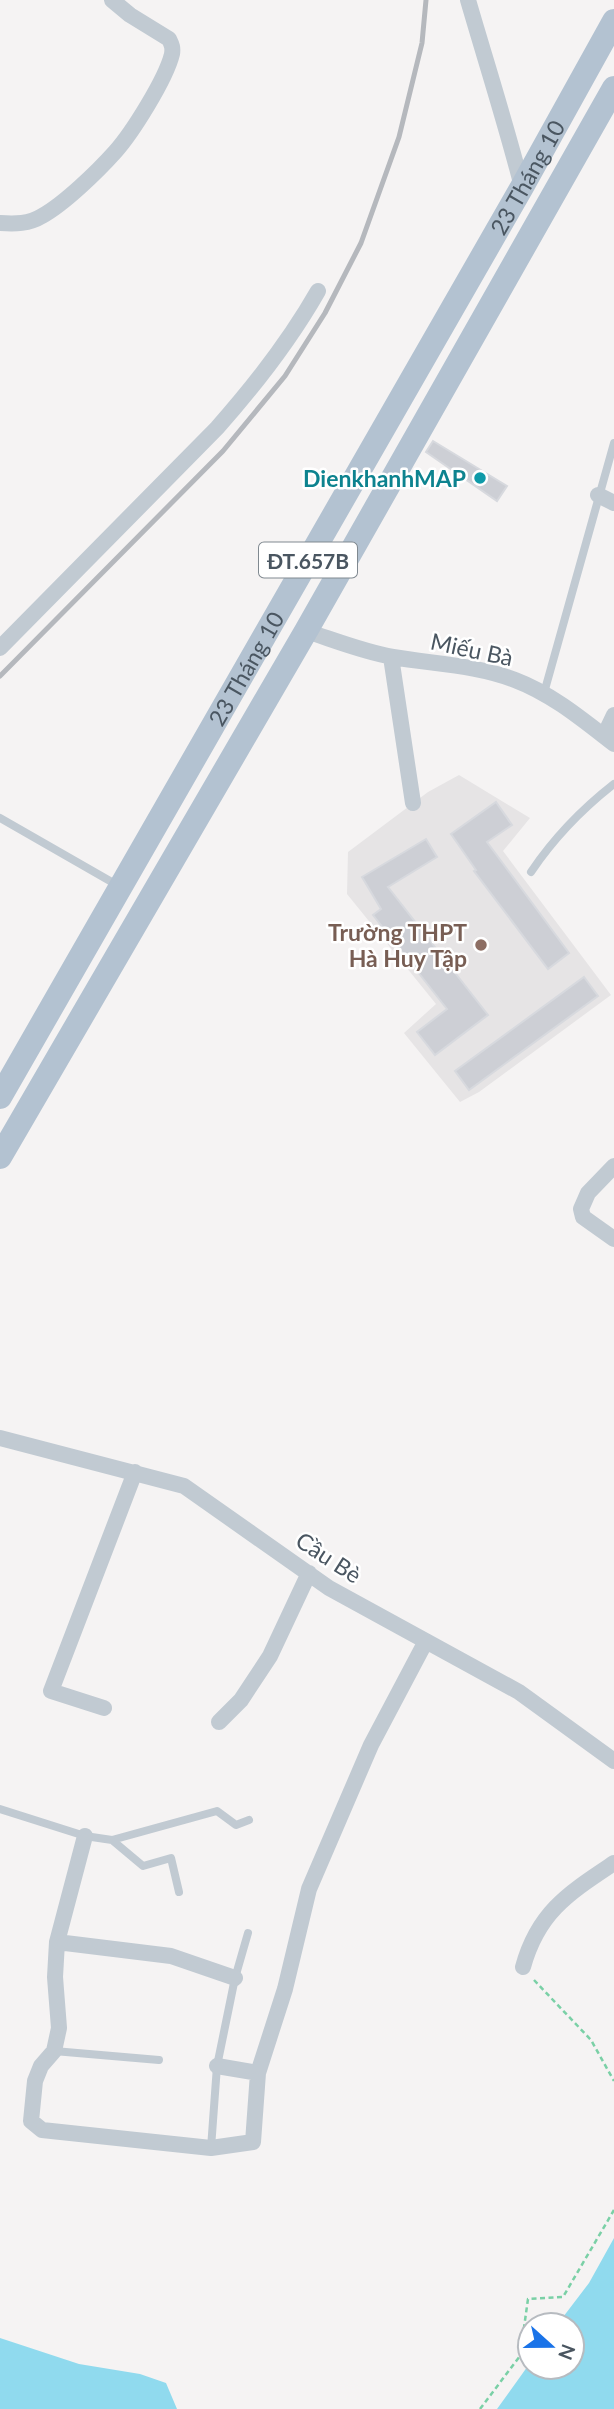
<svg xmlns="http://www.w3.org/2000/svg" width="614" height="2409" font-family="Lato,sans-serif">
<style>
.education{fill:#e6e4e5}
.water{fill:#90daee}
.building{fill:#cdcfd5;stroke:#d7d9de;stroke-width:2}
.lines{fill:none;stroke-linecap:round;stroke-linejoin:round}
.path{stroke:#7ad0a6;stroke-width:2.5;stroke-dasharray:5 3.5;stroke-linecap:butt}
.service{stroke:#c1cad2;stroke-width:8}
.minor{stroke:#c1cad2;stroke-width:16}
.primary{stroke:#b3c2d1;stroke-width:24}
.rail{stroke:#b5b8bd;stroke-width:5}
.culture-dot{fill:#0f9aa8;stroke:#fff;stroke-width:2.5}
.education-dot{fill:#8d6e63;stroke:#fff;stroke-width:2.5}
.labels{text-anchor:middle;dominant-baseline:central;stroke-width:5;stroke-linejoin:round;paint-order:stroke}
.shield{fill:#fff;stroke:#808990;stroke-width:2}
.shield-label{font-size:21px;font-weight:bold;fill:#4a5661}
.street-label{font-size:23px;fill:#4a5661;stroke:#fff}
.culture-label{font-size:23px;font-weight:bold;fill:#0d838f;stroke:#fff;text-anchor:end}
.education-label{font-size:23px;font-weight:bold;fill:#785e54;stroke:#fff;text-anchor:end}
</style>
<rect width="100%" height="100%" fill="#f5f3f3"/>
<path class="education" d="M459 775 530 818 503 851 611 995 479 1092 460 1102 404 1033 436 1004 347 894 348 852 428 792Z"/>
<path class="water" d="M614 2238V2409H497L530 2363V2367H572V2325H557L589 2283Z
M0 2338 79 2364 140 2374 166 2383 177 2409H0Z"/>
<path class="building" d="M433 441 507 486 497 501 426 452Z
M496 802 512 825 487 842 569 953 548 969 474 871 476 870 451 834Z
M426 839 437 857 388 887 488 1015 435 1055 417 1032 447 1009 373 915 381 909 362 877Z
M584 977 598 996 469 1090 455 1071Z"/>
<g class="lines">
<path class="path" d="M534 1980 591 2040 614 2081
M480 2409 520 2356 528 2299 563 2297 614 2210"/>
<path class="service" d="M544 693 614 443
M0 818 117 885
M531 872C554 838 582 809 614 784
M0 1809 85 1836 112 1840 143 1866 171 1858 179 1892
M112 1840 217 1811 236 1825 249 1820
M54 2051 159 2060
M211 2148 217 2066 235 1978 248 1933"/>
<path class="minor" d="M468 0C486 62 506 124 522 187
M0 223C15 224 29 224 42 216 64 204 98 171 115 152 132 133 166 79 172 54 173 48 172 45 169 39L130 15 112 0
M598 495 614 503
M306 631C334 640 364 652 393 657 434 664 477 665 515 680 552 694 583 720 614 744
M0 648 217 428C256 384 289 342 318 291
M391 657 413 803
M604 736 614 715
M614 1166 588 1193 581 1209 583 1217 614 1239
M0 1438 184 1486 329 1588 519 1692 614 1761
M104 1708 51 1691 135 1472
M219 1722 241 1700 270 1656 309 1573
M85 1836 57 1942 55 1977 59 2028 54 2051 41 2066 35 2081 31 2121 42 2130 211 2148 253 2142 258 2073 285 1989 309 1889 371 1745 426 1641
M57 1942 171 1956 235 1978
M523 1967C538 1912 569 1893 614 1863
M217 2066 258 2073"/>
<g class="primary">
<path id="s1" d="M0 1097 522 187 614 21"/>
<path d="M0 1157 306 631 614 88"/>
</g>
<path class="rail" d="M0 676 223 451 285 376 325 313 361 243 399 137 422 43 426 0"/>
</g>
<circle class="culture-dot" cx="480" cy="478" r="7"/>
<circle class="education-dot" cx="481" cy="945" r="7"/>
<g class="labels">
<rect class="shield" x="259" y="542.5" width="98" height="35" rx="5"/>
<g class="shield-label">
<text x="308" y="560">ĐT.657B</text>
</g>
<g class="street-label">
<text stroke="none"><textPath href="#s1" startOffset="1060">23 Tháng 10</textPath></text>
<text transform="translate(472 649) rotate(12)">Miếu Bà</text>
<text stroke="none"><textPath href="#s1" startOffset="494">23 Tháng 10</textPath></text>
<text transform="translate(329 1557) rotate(33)">Cầu Bè</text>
</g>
<g class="culture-label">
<text x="466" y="478">DienkhanhMAP</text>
</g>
<g class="education-label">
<text x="467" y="932">Trường THPT<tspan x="467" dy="26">Hà Huy Tập</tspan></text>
</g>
</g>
<g transform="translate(551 2346) rotate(111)"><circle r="33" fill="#ffffff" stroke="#b7bbc0" stroke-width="2"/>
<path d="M0-5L12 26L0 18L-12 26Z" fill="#1a73e8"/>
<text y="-10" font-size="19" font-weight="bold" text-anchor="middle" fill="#4a5661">N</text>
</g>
</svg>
